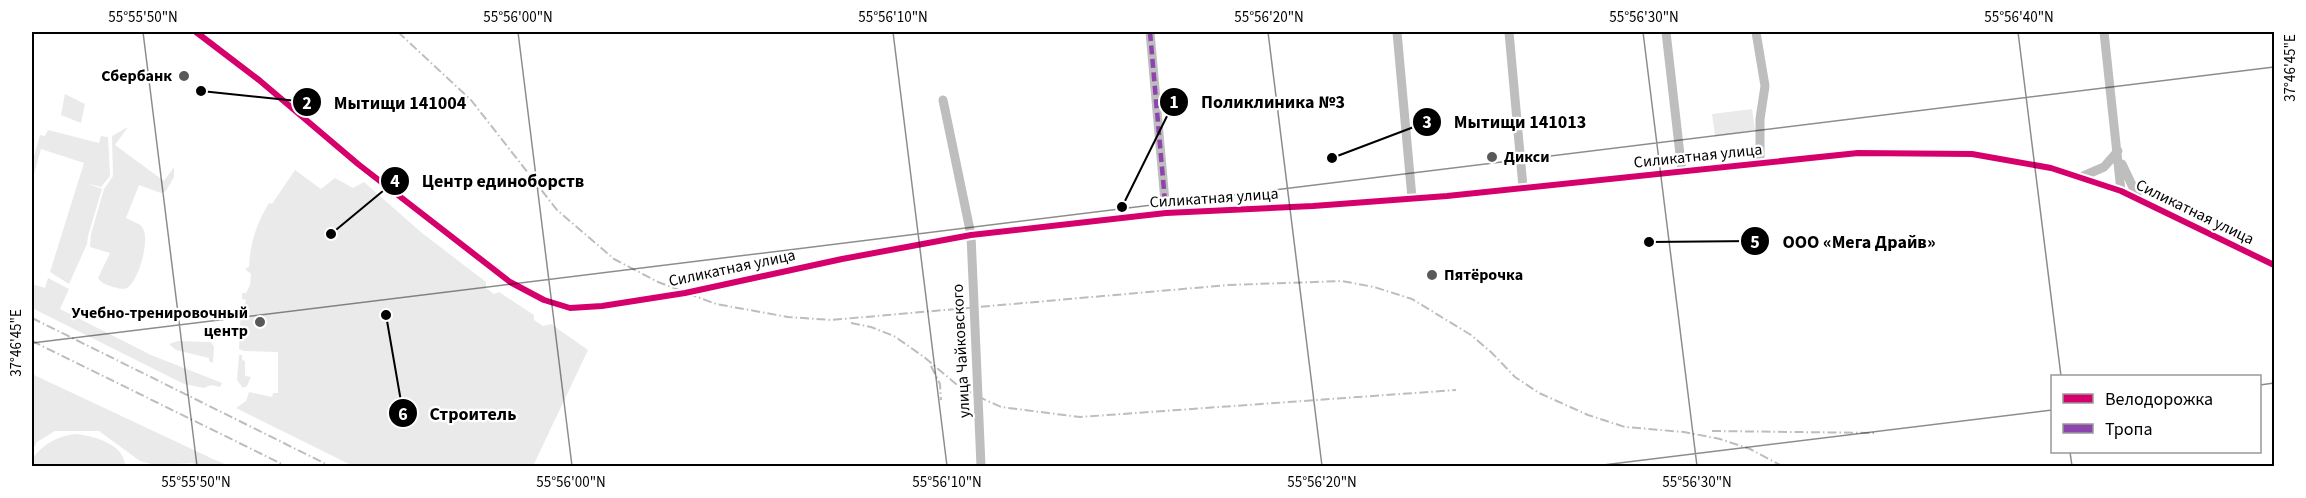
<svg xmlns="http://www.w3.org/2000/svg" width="2306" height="498" font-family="'Source Sans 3',sans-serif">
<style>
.green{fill:#eaeaea}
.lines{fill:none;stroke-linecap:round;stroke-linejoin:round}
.minor{stroke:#bebebe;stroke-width:9}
.rail{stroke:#bdbdbd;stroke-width:2;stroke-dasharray:9 3 1.5 3;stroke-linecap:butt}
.quiet{stroke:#8e44ad;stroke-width:4.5;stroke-dasharray:9 4.5;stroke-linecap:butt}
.cycleway-casing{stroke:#fff;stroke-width:10}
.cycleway{stroke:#d6006c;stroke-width:6}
.ticks{fill:none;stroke:#000;stroke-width:1.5;stroke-opacity:0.45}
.poi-dot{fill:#595959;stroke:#fff;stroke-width:2}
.labels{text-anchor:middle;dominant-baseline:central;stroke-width:4.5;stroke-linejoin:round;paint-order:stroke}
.poi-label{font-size:16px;font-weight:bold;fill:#000;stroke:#fff;text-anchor:end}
.street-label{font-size:16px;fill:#000;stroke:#fff}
.leader{fill:none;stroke:#000;stroke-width:2}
.callout-dot{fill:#000;stroke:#fff;stroke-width:2}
.mark-label{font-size:18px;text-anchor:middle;font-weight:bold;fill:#fff}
.callout-label{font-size:18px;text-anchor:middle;font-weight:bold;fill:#000;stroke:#fff;stroke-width:4.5;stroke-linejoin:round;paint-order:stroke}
.neatline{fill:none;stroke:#000;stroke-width:2}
.ticks-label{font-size:15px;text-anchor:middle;fill:#000}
</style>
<rect width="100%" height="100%" fill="#fff"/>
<path class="green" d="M65 94 85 104 81 123 61 115Z
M1752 109 1755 130 1715 136 1712 114Z
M128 127 115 145 164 181 174 167V177L166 191 161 193 139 185 126 218C131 221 139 223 142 227 151 237 139 281 127 288 122 290 118 288 113 287 107 285 102 284 98 278L110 253 90 247 91 234 104 189 113 176 112 136Z
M48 130 99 143 101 136 108 137 110 176 101 187 86 183 102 189 88 236 87 244 69 284 50 272 84 163 41 149 32 181V163L40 135 45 136Z
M295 170 321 189 335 178 353 188 364 182 422 233 486 282V288L494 294 499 292 534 315V320L543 326 551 324 588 350 533 466H353L236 408 246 401 249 392 272 397 273 393H278V352L244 351 239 349 241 308 245 305 246 300 242 299V293H246L250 285 251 274 245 269 249 267C250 244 256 224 269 203L272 204Z
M48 278 69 289 60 309 151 355 222 383 220 387 211 385 204 388 184 384 32 308V284L45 288Z
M178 341 210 342 214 346 213 363 209 361V358L176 350 169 344Z
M239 355H242V360L245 361V376L251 377 247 386 243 388 237 380Z
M32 374 213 459 230 466H195L193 463 155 465 140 461 99 431H55L37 442 32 451Z
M74 434C92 435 125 444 125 466H32V459C43 444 56 437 74 434Z"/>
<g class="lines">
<path class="minor" d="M196 32 259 80 358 164 510 282 544 300 570 308 602 306 685 293 842 259 971 235 1166 213 1313 206 1447 196 1858 153 1972 154 2051 168 2121 191 2274 265
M1150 32 1166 213
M1397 32 1412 198
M1509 32 1523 187
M1666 32 1682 172
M1756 32 1765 86 1760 119V163
M2104 32 2121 191
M943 100 971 235 981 466
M2122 164 2139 200
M2081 177 2104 167 2118 151"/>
<path class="rail" d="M398 32 471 100 557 210 614 259 658 282 716 304 788 317 831 320 1228 285 1342 281 1374 287 1412 299 1471 335 1492 353 1515 377 1539 393 1588 415 1625 427 1684 432 1720 439 1750 449 1782 466
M32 318 330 466
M851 323 871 327 894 336 924 357 956 384 979 397 1001 407 1080 417 1456 390
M32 341 286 466
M931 366 940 384 941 400
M1712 431 1877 433"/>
<path class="quiet" d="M1150 32 1166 213"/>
<g class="cycleway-casing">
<path id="cycleway" d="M196 32 259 80 358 164 510 282 544 300 570 308 602 306 685 293 842 259 971 235 1166 213 1313 206 1447 196 1858 153 1972 154 2051 168 2121 191 2274 265"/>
</g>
<use href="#cycleway" class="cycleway"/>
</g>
<path class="ticks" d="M143 32 197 466M518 32 572 466M893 32 947 466M1268 32 1322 466M1643 32 1697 466M2018 32 2061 376M32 343 2274 67M2260 385 2274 383M2070 452 2072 466M1595 466 2052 410"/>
<g class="poi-dot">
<circle cx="184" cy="76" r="6"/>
<circle cx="1492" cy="157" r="6"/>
<circle cx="1432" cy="275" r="6"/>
<circle cx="260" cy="322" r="6"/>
</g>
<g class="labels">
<g class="poi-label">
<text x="172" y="76">Сбербанк</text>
<text x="1504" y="157" text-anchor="start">Дикси</text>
<text x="1444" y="275" text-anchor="start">Пятёрочка</text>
<text x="248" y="313">Учебно-тренировочный<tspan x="248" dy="18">центр</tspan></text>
</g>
<g class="street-label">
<text transform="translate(1698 156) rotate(-6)">Силикатная улица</text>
<text transform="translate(1214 198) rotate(-4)">Силикатная улица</text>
<text transform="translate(2195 212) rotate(26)">Силикатная улица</text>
<text transform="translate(732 268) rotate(-12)">Силикатная улица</text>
<text transform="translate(961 351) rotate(-93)">улица Чайковского</text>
</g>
</g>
<path class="leader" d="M1122 207L1174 102M201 91L307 102M1332 158L1427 122M331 234L395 181M1649 242L1755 241M386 315L403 413"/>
<g class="callout-dot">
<circle cx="1122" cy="207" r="6"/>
<circle cx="201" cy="91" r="6"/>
<circle cx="1332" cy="158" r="6"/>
<circle cx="331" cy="234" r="6"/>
<circle cx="1649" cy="242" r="6"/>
<circle cx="386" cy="315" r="6"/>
<circle cx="1174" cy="102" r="15"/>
<circle cx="307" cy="102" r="15"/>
<circle cx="1427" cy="122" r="15"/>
<circle cx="395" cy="181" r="15"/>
<circle cx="1755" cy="241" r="15"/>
<circle cx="403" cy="413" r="15"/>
</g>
<g class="mark-label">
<text x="1174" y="108">1</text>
<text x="307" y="109">2</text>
<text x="1427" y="128">3</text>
<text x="395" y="187">4</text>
<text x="1755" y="248">5</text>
<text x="403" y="420">6</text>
</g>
<g class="callout-label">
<text x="1273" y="108">Поликлиника №3</text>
<text x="400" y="109">Мытищи 141004</text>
<text x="1520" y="128">Мытищи 141013</text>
<text x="503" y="187">Центр единоборств</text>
<text x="1859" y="248">ООО «Мега Драйв»</text>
<text x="473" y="420">Строитель</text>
</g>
<rect width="2306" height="498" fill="none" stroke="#ffffff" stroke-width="66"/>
<rect x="2051" y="375" width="210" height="78" fill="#ffffff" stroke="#999999" stroke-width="1.5"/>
<rect x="2063" y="394" width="30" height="9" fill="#d6006c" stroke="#999999" stroke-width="1.5"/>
<text x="2105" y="405" font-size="18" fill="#000000">Велодорожка</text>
<rect x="2063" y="424" width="30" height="9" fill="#8e44ad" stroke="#999999" stroke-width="1.5"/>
<text x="2105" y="435" font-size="18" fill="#000000">Тропа</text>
<rect x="33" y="33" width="2240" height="432" class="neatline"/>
<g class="ticks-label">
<text x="143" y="22">55°55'50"N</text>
<text x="518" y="22">55°56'00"N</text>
<text x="893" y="22">55°56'10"N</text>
<text x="1269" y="22">55°56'20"N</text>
<text x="1644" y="22">55°56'30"N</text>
<text x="2019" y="22">55°56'40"N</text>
<text transform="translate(2290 68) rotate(-90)" y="5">37°46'45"E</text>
<text transform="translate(16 343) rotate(-90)" y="5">37°46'45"E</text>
<text x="196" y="487">55°55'50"N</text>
<text x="571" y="487">55°56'00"N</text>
<text x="947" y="487">55°56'10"N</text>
<text x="1322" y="487">55°56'20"N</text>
<text x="1697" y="487">55°56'30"N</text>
</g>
</svg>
